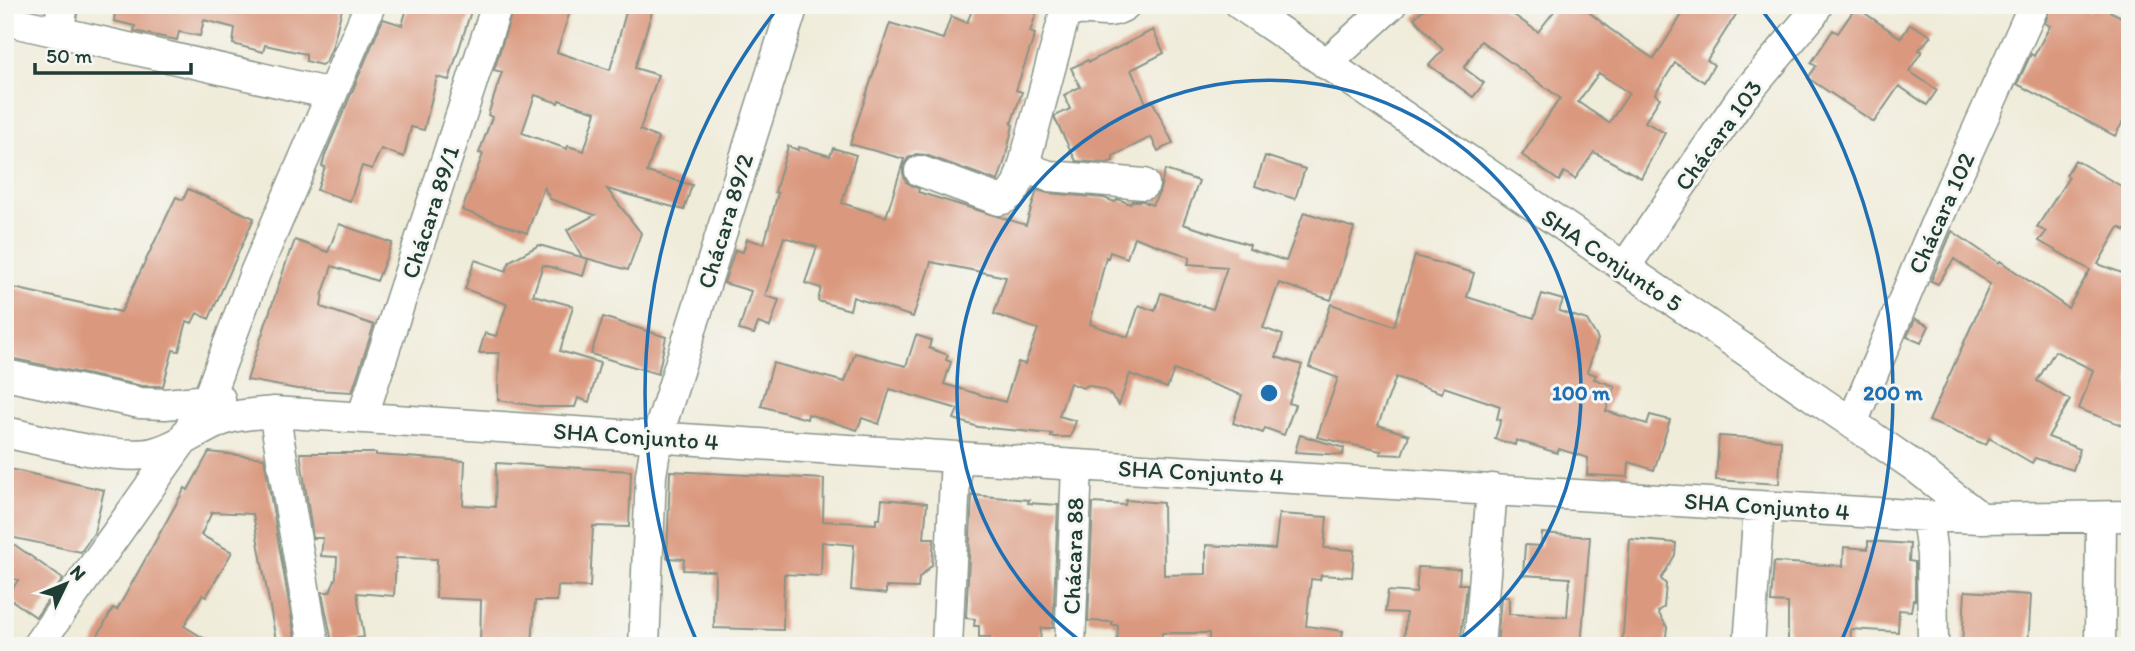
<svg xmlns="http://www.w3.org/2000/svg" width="2135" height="651" font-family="Itim,sans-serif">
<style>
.building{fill:#da987e;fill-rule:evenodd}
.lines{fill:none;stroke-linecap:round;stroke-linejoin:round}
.minor-casing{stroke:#889487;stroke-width:33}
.minor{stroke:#fff;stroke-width:30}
.ring{fill:none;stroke:#1f6fb2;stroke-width:3.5}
.labels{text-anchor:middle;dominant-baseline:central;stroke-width:6;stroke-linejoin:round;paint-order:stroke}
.street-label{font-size:24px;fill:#1f3d34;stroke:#f6f6f2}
.centre{fill:#1f6fb2;stroke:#f6f6f2;stroke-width:3.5}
.ring-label{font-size:21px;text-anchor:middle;font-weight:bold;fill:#1f6fb2;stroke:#f6f6f2;stroke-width:6;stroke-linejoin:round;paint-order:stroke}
</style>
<rect width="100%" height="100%" fill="#f6f6f2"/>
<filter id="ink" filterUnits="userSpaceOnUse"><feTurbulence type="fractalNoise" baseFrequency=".0143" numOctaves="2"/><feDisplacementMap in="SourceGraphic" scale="14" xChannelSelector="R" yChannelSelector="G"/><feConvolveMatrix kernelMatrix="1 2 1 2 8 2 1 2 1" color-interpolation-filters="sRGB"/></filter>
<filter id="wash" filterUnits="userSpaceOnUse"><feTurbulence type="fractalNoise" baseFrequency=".00686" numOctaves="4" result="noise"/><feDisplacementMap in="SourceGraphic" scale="28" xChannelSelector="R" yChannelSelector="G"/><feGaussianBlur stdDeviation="1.57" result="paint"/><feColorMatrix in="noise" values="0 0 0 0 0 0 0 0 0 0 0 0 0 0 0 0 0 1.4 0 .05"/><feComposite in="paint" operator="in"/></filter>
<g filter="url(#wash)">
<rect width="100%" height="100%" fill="#f0ecda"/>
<g id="blocks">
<path class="building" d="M116 5H328L342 9 332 48 326 62 321 65 306 61V54L265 45 263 52 233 44 235 28 204 20 200 36 179 32 177 40 134 31 135 26 114 21Z
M408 5H473L449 80 437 77 424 130 411 127 404 157 381 149 372 169 362 166 350 201 317 190 325 167 322 166 325 155 383 19 402 25Z
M514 5H572L557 52 610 70 628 5H654L635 68 658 75 640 130 658 138 647 172 692 185 684 210 607 189 641 233 628 270 582 257 567 230 595 215 550 199 544 187 527 233 462 210 483 154 479 153 492 117 488 115 502 72 494 70ZM535 95 558 103 559 100 596 112 584 151 568 146 567 149 522 133Z
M974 5H1039L1030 32 1035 34 1016 90 1022 92 1011 124 1013 125 1005 160 998 181 926 155 916 154 908 158 903 166V173L906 182 919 189 918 192 1026 225 1037 190 1048 193 1104 198 1115 202 1118 199 1130 204 1132 201H1143L1152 205 1159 193 1165 170 1199 181 1183 224 1250 245 1249 249 1286 261 1304 212 1354 228 1331 300 1279 283 1263 328 1283 335 1276 357 1302 365 1289 403 1295 405 1284 435 1265 428 1263 433 1233 423 1242 395 1174 370 1167 388 1130 374 1119 405 1107 391 1088 385 1083 388 1070 383 1059 416 1076 421 1070 437H1051L1052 434 978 427 954 419 958 409 890 389 879 424 862 418 857 430 808 414 807 419 761 406 773 363 845 382 855 353 906 366 916 335 931 340 929 348 948 355 946 360 951 362 944 384 1005 402 1018 362 1025 364 1038 329 994 314 1006 277 931 262 913 317 853 297 850 310 818 301 821 288 805 283 817 247 784 237 765 296 779 300 770 327 758 323 754 334 739 330 751 291 724 283 735 250 743 252 747 239 764 244 778 193 775 192 788 146 798 150 799 147 830 156 833 148 856 155 842 203 886 217 904 159 850 144 890 23 943 39 951 16 967 23ZM1134 237 1190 257 1188 264 1227 267 1213 309 1161 293 1155 311 1139 305 1128 337 1090 324 1106 257 1108 258 1110 252 1127 258Z
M1428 5H1500L1538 32 1559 5H1580L1610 29 1654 59 1688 5H1742L1707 60 1714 65 1704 82 1675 63 1655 94 1660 98 1645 122 1665 133 1641 178 1594 152 1575 179 1564 172 1559 181 1522 155 1560 98 1481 41 1464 68 1484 83 1473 97 1429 65 1443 50 1414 18ZM1599 73 1629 93 1609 123 1578 102Z
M2051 5H2077L2090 12 2094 5H2097L2130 21 2123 33 2130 36V109L2115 136 2017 84 2031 54 2034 56 2050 26 2045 23Z
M1856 7 1901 38 1910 24 1931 36 1919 50 1922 51 1909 71 1937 90 1927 105 1899 86 1874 122 1808 78 1816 66 1811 63 1833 30 1838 33Z
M1153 30 1164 53 1131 70 1146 103 1152 100 1173 143 1158 151 1151 137 1113 156V161L1107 163 1076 161 1055 119V116L1070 109 1064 95 1080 87 1071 68 1088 60 1089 62Z
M1265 156 1305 169 1295 199 1255 186Z
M2075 160 2130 191V233L2119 227 2098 264 2130 276V428L2079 409 2093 370 2055 351 2037 381 2070 400 2048 437 2080 449 2073 470 2035 458 2032 463 1989 438 1986 445 1929 421 1990 284 1954 259 1938 284 1931 281 1952 231 1999 263 2000 261 2068 308 2090 270 2039 241 2046 232 2037 227 2069 177 2066 175Z
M188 189 254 218 209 319 197 313 192 323 187 321 179 351 173 350 163 386H142L5 357V286L121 312 176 197 183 200Z
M339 224 392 243 377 281 332 266 323 293 321 307 374 325 352 392 297 389 247 380 290 251H291L295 240 328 252Z
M539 245 588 259 583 276 543 265 533 295 573 306 560 351 600 363 589 402 578 398 575 407H542L498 400 499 353H479L485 333 496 336 507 304 465 289 475 260 506 271 510 261Z
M1415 256 1474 273 1467 297 1534 318 1542 294 1563 300 1559 311 1587 320 1598 339 1587 372 1596 375 1594 379 1615 386 1606 411 1647 424 1650 415 1670 420 1654 470 1629 462 1628 477 1587 475 1588 458 1559 449 1557 453 1516 440 1515 445 1495 439 1501 420 1497 419 1500 406 1444 387 1442 393 1396 377 1378 425 1409 435 1402 455 1380 454 1381 451 1317 437 1338 378 1309 367 1331 304 1394 326Z
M603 317 666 337 658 374 591 354Z
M1915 319 1929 326 1921 343 1907 337Z
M1300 435 1344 448 1343 455 1295 452Z
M1719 436 1781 440 1779 484 1716 480Z
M209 452 264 458 296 644 277 646 253 514 212 512 201 535 232 552 206 597 202 595 184 626 216 646H92L113 608 117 610 185 488 188 490Z
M300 453H376V455L465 461 463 505 495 507 496 463 631 471 629 527 593 526 590 587 558 586 557 601H535L532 646H480L481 600 436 598 437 559 396 558 394 596 357 593 364 637 332 642 322 592H330L336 577 337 557 321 556 323 538H313Z
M5 468 104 490 94 533 81 552 5 536Z
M670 471 824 479 823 521 876 524V519H880L882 499 927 503 924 538H934L932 565 919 578 918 588 886 587V594L851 590 854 545 822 542 821 576 784 574 783 630 714 628 715 571 683 570 684 559 667 558Z
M972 495 1029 500 1028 503 1058 505 1053 628H1041L1040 646H989L990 637H979V626H974L975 619 966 618Z
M1126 500 1163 503 1164 575 1206 574V545L1275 549 1279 514 1327 517 1324 548 1354 550 1352 577 1321 575 1320 580 1311 579 1306 626 1343 631 1341 646H1209V633H1162L1161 646H1117L1118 625H1112V622L1088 621 1093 503 1125 505Z
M1542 533 1590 537 1581 646 1510 643V646L1497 645 1501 597H1509V614L1567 617 1570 578 1523 575 1525 545 1541 546Z
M5 538 63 579 36 617 7 597 18 580 5 577Z
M1630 539 1676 543 1675 555 1661 579 1666 584 1664 607 1658 612 1667 627 1665 646H1622Z
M1868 541 1910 544 1909 561 1915 562V600H1913L1911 611 1899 610 1898 632 1851 629 1850 646H1788V603L1771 602 1774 562 1843 566 1844 547 1868 549Z
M1418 567 1460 569 1459 584H1467L1460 646H1404L1406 613 1385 612 1388 591 1416 593Z
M1965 591 2031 595 2028 646 1962 645Z"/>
</g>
</g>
<g filter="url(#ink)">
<use href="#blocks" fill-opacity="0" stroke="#889487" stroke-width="2"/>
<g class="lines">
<g class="minor-casing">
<path id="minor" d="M1125 5C1104 20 1082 0 1064 17L1025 161 1035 171 1049 176 1144 184
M1241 5 1852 423 1914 466 1981 518
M5 20 331 94
M58 32 63 5
M1326 64 1391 5
M920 171 999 200C1017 197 1020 176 1025 161
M1624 268 1741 99 1812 15 1817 5
M5 375 140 403 165 404 220 399
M274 412 314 646
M362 418 497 5
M1852 423 1944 204 2034 5
M5 432C42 440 118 461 153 453 176 448 195 432 216 423 234 414 254 414 274 412L1077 465 1927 516 1981 518 2130 516
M1927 516 1932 555 1933 646
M37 646 182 441 208 399 255 273 370 5
M644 646 651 475 657 438 793 5
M947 646 956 457
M1070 646 1077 465
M1479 646 1492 489
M1749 646 1759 506
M2100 646 2101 517"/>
</g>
<use href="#minor" class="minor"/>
</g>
</g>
<g class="ring">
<path d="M1086 645A312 312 0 1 1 1452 645"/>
<path d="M697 642A624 624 0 0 1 777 9M1761 9A624 624 0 0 1 1841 642"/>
</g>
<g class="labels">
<g class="street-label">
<text transform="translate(1718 135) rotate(-54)">Chácara 103</text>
<text transform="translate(430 212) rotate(-72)">Chácara 89/1</text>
<text transform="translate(1941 213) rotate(-66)">Chácara 102</text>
<text transform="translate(725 221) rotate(-73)">Chácara 89/2</text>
<text transform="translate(1612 260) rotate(34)">SHA Conjunto 5</text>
<text transform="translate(636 436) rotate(4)">SHA Conjunto 4</text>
<text transform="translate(1201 472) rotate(3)">SHA Conjunto 4</text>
<text transform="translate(1767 506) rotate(4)">SHA Conjunto 4</text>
<text transform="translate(1073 556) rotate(-88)">Chácara 88</text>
</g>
</g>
<circle cx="1269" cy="393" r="10" class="centre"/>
<g class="ring-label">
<text x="1581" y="400">100 m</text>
<text x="1893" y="400">200 m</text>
</g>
<rect width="2135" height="651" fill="none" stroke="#f6f6f2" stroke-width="28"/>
<g transform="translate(66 584) rotate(47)" stroke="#f6f6f2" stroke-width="5" paint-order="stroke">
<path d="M0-5L12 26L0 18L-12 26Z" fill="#1f3d34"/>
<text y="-10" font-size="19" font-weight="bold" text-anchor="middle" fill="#1f3d34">N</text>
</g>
<path d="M35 63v10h156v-10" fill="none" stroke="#1f3d34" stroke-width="3.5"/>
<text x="46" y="63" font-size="21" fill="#1f3d34" stroke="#f6f6f2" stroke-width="5" paint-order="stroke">50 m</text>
</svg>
